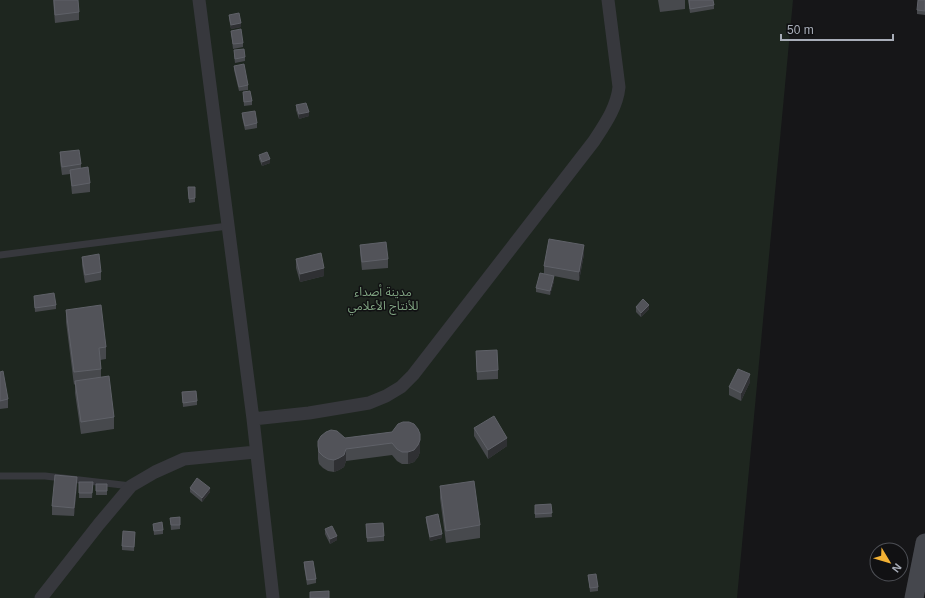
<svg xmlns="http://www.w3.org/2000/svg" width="925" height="598" font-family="Arial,'Noto Sans Arabic',sans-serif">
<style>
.green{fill:#1e261f}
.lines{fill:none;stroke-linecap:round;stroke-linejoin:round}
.service{stroke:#37383d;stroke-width:7}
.minor{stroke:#37383d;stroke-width:13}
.secondary{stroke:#45474d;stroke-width:19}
.wall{fill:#47494d}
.shaded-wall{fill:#2f3033}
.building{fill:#525359;stroke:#5f6168}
.labels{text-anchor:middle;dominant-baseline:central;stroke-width:3;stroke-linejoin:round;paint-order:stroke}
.park-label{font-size:12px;fill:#7fa381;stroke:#111113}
</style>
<rect width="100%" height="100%" fill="#161618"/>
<path class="green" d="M0 0H793L737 598H0Z"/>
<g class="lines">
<path class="service" d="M0 255 228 226
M0 476H45L131 486"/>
<path class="minor" d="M199 0 253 419 273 598
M253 419 309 413 369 403 386 396 401 387 413 375 594 141C605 124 617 107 619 87L608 0
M41 598 99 524 131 486 155 472 184 459 256 452"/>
<path class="secondary" d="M914 598 925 543"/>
</g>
<path class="wall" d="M53 0H78L79 12V20L55 23Z
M658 0H685V9L660 12Z
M688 0 714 5V9L690 13Z
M925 0V15L917 14V10Z
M229 15 241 27 231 29 229 19Z
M231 31 243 43V47L233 49Z
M234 50 245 57V61L235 63 234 55Z
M234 66 248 85V90L239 91 234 70Z
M243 92 252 101V105L244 106Z
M296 105 309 116 299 119 296 110Z
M242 113 257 123V128L245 130 242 117Z
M60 152 81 164V168L90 183V192L72 194 70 174 62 175 60 161Z
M259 155 270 163 262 166 259 159Z
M188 187 195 198V202L189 203Z
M360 245 388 259V268L362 270 360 253Z
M584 254 579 281 544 274V266Z
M82 257 101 272V280L85 283 82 265Z
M296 259 324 276 300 282 296 268Z
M554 281 550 295 536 292V288Z
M34 296 56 305V309L35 312Z
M636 307 649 309 641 317 636 312Z
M66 310 106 347V359L100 360 101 369V377L114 417V429L81 434 75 393V384L74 385 66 322Z
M476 351 498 370V379L477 380Z
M0 372 8 399V408L0 409Z
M750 382 741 401 729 395V387Z
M182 392 197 401V405L183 407Z
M474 428 507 446 488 459 474 436Z
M392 432 420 452 418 457 414 462 408 464H402L397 461 392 455 346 461 344 467 339 470 334 472 328 471 323 468 319 464 318 459V446L345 438Z
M79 482H93L92 498H79Z
M96 484H107V495H96Z
M77 485 74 516 52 515V506Z
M440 486 480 525V538L446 543 440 498Z
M190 488 210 492 202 502 190 492Z
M551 504 552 517 535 518V505Z
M180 517V529L171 530 170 518Z
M426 517 442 538 430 541 426 521Z
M153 524 163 530V534L154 535Z
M366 524 384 536V541L367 542Z
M325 529 337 540 330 544 325 534Z
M135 532 134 551 122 550V546Z
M304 562 316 579V583L307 585 304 566Z
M588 575 598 587V591L590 592Z"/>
<path class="shaded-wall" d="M241 23V27L231 29V25Z
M309 112V116L299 119V114Z
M270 159V163L262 166V162Z
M584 245V254L579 281V272Z
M324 268V276L300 282V274Z
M554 276V281L550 295V291Z
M649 305V309L641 317V313Z
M750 374V382L741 401V393Z
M420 434V452L418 457 414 462 408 464V452Z
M507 438V446L488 459V450Z
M346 449V461L344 467 339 470 334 472V460Z
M77 477V485L74 516V508Z
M210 488V492L202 502V498Z
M442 534V538L430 541V537Z
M337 536V540L330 544V539Z"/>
<path class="building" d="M54 0H78L79 12 55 15Z
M689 0H713L714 5 690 9Z
M918 0H925V11L917 10Z
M239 13 241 23 231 25 229 15Z
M241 29 243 43 233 44 231 31Z
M244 49 245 57 235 59 234 50Z
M244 64 248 85 239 87 234 66Z
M250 91 252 101 244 102 243 92Z
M306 103 309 112 299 114 296 105Z
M255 111 257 123 245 126 242 113Z
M79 150 81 164 62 167 60 152Z
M267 152 270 159 262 162 259 155Z
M88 167 90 183 72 186 70 170Z
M188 187H195V198L189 199Z
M549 239 584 245 579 272 544 266Z
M386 242 388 259 362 262 360 245Z
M321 253 324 268 300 274 296 259Z
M99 254 101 272 85 275 82 257Z
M540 273 554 276 550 291 536 288Z
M54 293 56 305 35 308 34 296Z
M643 299 649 305 641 313 636 307Z
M101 305 106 347 99 348 101 369 74 372 66 310Z
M497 350 498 370 477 372 476 351Z
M738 369 750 374 741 393 729 387Z
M3 371 8 399 0 401V372Z
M109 376 114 417 81 422 75 381Z
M196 391 197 401 183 403 182 392Z
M494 416 507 438 488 450 474 428Z
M403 422H409L414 424 418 429 420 434V440L418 445 414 450 408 452H402L397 449 392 443 346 449 344 455 339 458 334 460 328 459 323 456 319 452 318 446V441L321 436 326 432 331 430 337 431 345 438 392 432 398 424Z
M55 475 77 477 74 508 52 506Z
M197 478 210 488 202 498 190 488Z
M474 481 480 525 446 531 440 486Z
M79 482H93L92 493H79Z
M96 484H107V491H96Z
M551 504 552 513 535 514V505Z
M438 514 442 534 430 537 426 517Z
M180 517V525H171L170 518Z
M162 522 163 530 154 531 153 524Z
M383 523 384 536 367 538 366 524Z
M332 526 337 536 330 539 325 529Z
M123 531 135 532 134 547 122 546Z
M313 561 316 579 307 580 304 562Z
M596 574 598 587 590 588 588 575Z
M329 591V598H310V592Z"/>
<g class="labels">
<g class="park-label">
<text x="383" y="292">مدينة أصداء<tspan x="383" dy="14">للأنتاج الأعلامي</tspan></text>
</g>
</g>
<g transform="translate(889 562) rotate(128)"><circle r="19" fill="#111113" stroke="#4d4f55"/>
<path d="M0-3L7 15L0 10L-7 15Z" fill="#f2b134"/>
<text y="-6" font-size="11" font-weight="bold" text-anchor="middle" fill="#a8adb8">N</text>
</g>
<path d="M781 34v6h112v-6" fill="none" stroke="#a8adb8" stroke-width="2"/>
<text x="787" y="34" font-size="12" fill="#a8adb8" stroke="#111113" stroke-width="3" paint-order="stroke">50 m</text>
</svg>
